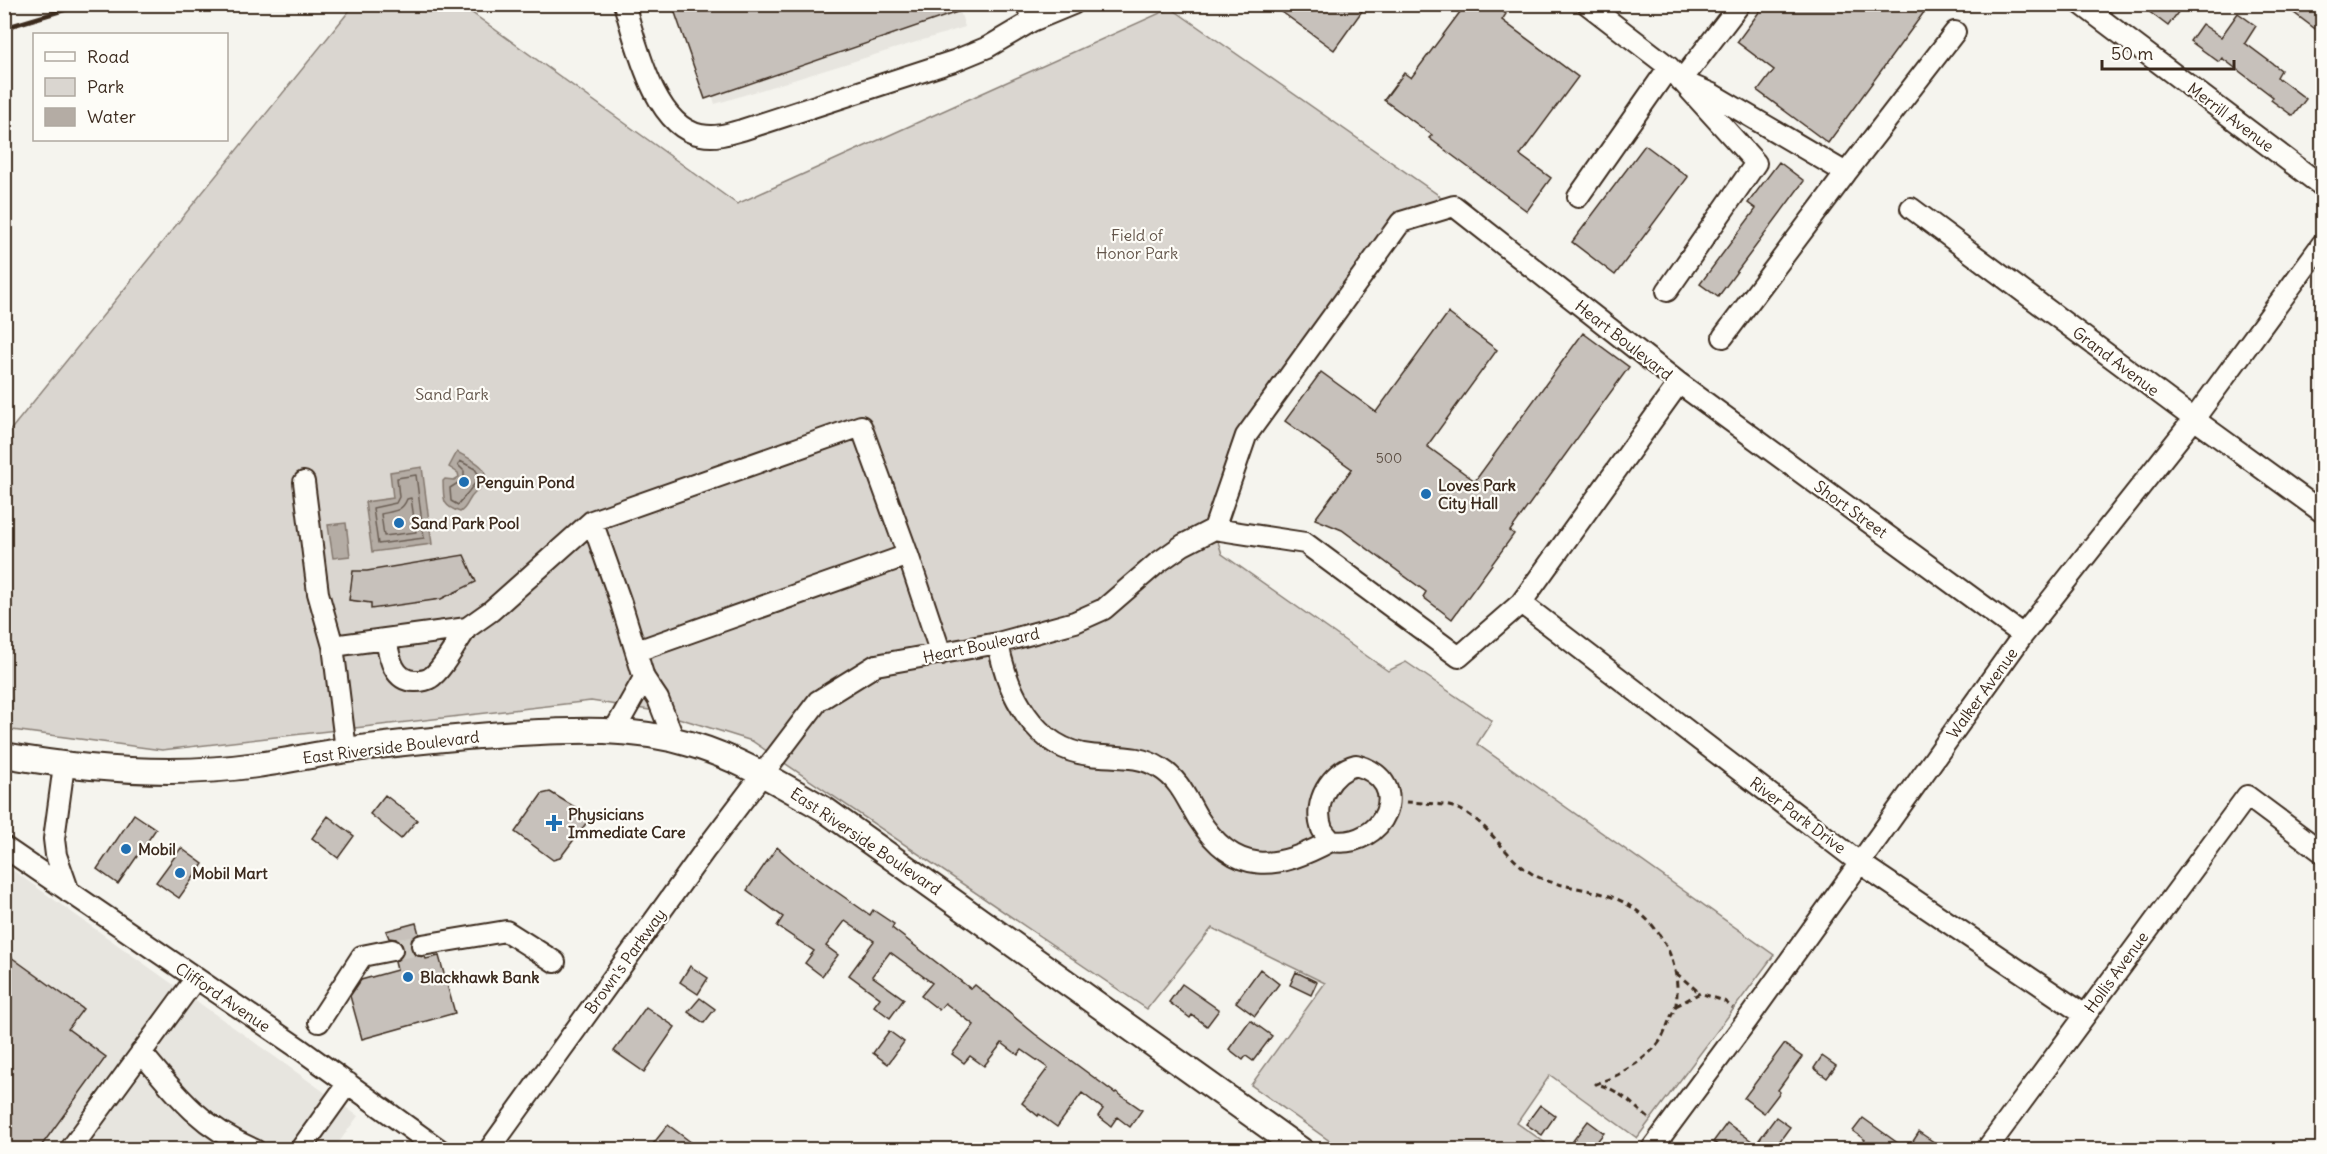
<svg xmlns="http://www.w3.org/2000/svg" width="2327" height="1154" font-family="Delius,sans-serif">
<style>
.built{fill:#e7e5df}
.green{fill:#dad6d0;stroke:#8a8077;stroke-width:1.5}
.water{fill:#b4aca4;stroke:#84786e;stroke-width:1.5}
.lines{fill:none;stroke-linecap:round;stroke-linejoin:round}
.shore{stroke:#6b5e54;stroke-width:1.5}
.building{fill:#c7c1bb;stroke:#3b2a1e;stroke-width:1.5}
.minor-tunnel{stroke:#d0ccc4;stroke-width:20;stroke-dasharray:20 10;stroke-linecap:butt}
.minor-casing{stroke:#3b2a1e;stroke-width:24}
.major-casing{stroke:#3b2a1e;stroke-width:28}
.path{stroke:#3b2a1e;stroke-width:3;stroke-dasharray:6 4.5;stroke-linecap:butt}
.minor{stroke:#fdfcf7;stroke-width:20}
.major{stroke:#fdfcf7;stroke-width:24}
.rail{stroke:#3b2a1e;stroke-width:4.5}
.poi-dot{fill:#1f6fb2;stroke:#fdfcf7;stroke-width:2}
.labels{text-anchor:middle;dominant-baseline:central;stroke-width:4.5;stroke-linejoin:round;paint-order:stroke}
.number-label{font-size:14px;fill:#5e5045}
.street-label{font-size:16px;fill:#3b2a1e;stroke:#fdfcf7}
.park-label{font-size:16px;fill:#63554a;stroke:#fdfcf7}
.poi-label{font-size:16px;font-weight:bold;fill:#3b2a1e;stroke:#fdfcf7;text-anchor:start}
</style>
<rect width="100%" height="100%" fill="#f5f4ee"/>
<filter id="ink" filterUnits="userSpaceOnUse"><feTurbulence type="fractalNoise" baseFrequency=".0167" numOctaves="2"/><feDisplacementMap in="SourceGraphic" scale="12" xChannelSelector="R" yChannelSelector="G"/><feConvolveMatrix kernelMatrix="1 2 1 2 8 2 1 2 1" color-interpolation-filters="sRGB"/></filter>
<g filter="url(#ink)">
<path class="built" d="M685 5H958L965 27 715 104Z
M4 864 358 1116 334 1149H5Z"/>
<path class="green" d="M354 5H461L737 204 1171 8 1454 206 1400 222 1246 436 1214 529 1222 554 1388 671 1406 662 1492 721 1477 744 1774 955 1637 1138 1550 1075 1517 1123 1554 1149H1341L1251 1085 1325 983 1212 928 1147 1009 752 741 656 711 591 701 162 750 5 729 4 438Z"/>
<path class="water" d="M457 452C478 463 499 471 474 494 468 499 468 507 460 512 441 506 444 499 443 481L445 479 454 480 459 477 458 473 449 467Z
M422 467 432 544 372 552 365 502 393 498 390 472Z
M346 523 350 556 333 558 328 525Z"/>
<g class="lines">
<path class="shore" d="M460 461 475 469 480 477 458 505 451 501 450 488 464 479V471L458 465Z
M416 475 424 538 378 544 373 508 396 503 399 497 397 478Z
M411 498 416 532 384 536 381 514C393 511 402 512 407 499Z"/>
</g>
<path class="building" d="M672 4H972V7L705 99Z
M1271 4H1367L1334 50Z
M1466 4H1494L1506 14 1502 20 1578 77 1520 155 1551 178 1527 211 1429 138 1432 135 1384 100 1404 73 1411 78Z
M1765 4H1930L1828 143 1758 91 1774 70 1737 42Z
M2139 4H2184L2168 26Z
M2282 4H2322V34Z
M2238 13 2256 26 2245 43 2281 70 2277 77 2306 99 2293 116 2271 100 2273 97 2222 58 2219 62 2190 41 2202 24 2221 37Z
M1645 145 1688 177 1615 275 1572 242Z
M1779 162 1804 181 1718 297 1700 284 1756 209 1748 203Z
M1448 313 1497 350 1427 446 1475 481 1583 333 1629 367 1510 531 1514 534 1452 619 1423 597 1426 592 1342 530 1315 519 1352 469 1285 421 1321 372 1376 412Z
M464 555 476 582 441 599 371 609V603L349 600 353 571H367Z
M550 792 591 817 560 858 553 860 515 832 542 794Z
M385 795 417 820 401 839 370 814Z
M134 814 156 829 118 884 97 869Z
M328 816 354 836 338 858 312 838Z
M777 847 794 862 870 915 873 910 894 924 892 928 971 989 975 985 1035 1034 1115 1093 1116 1092 1142 1110 1130 1127 1117 1117 1111 1126 1098 1116 1103 1109 1082 1093 1057 1127 1039 1114 1038 1116 1022 1103 1048 1068 1022 1050 1018 1055 1002 1043 984 1066 970 1056 964 1063 952 1054 974 1025 945 1003 939 1010 921 996 932 983 890 952 872 976 904 999 890 1018 874 1006 880 998 849 975 874 941 845 921 826 946 838 955 822 976 805 963 814 951 777 926 783 917 747 890Z
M181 848 203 864 179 898 156 882Z
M416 923 419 934 411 940 410 948 413 953 418 956 425 957 426 959 439 956 455 1013 362 1039 350 996 361 980 397 970 395 962 403 954 404 947 396 939 389 938 386 931Z
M4 952 83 1009 68 1029 106 1057 39 1149H4Z
M690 966 708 978 698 994 680 982Z
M1260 969 1279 984 1255 1016 1236 1002Z
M1296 972 1317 982 1311 995 1290 985Z
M1182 984 1219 1010 1207 1026 1192 1015 1190 1018 1169 1002Z
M700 998 715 1009 704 1023 688 1012Z
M646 1007 675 1027 644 1072 614 1051Z
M1250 1020 1272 1036 1253 1061 1246 1056 1243 1060 1229 1049Z
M889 1031 904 1042 888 1064 873 1053Z
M1784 1044 1802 1057 1778 1090 1780 1092 1764 1113 1744 1098Z
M1822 1056 1836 1066 1827 1078 1814 1068Z
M1540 1105 1555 1116 1542 1135 1526 1124Z
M1776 1117 1790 1127 1774 1149H1724L1713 1142 1727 1123 1756 1144Z
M1863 1118 1906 1149H1858L1865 1140 1853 1131Z
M1588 1121 1604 1133 1591 1149H1582L1572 1142Z
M668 1125 700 1149H649Z
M1919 1132 1944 1149H1908Z"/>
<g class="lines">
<path class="minor-tunnel" d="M392 950 422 945"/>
<g class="minor-casing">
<path id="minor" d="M624 4C636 42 654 127 701 135 715 138 728 134 742 130L954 61 988 47 1032 21
M1027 4 1032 21 1073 4
M1587 4 1669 67 1756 163 1667 291
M2081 4 2322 186
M1681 81 1740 4
M1686 83 1712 94 1846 173 1955 32
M1578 197 1669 67
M1911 208 2194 419 2322 512
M1723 337 1846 173
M304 482 318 593 333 646
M1214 529 1246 436 1401 222 1454 206 1679 383 2023 635
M1521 603 1860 863 2085 1015
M386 639C389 656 393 682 416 681 420 681 427 680 430 678 442 671 458 640 467 628
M998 643C1007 692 1034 749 1090 755 1114 758 1138 754 1160 768 1180 780 1187 800 1198 818 1235 877 1277 870 1331 841
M637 651 908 555
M614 731 644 678
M674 740 658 699 644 678 621 603 592 521 861 426 908 555 941 654
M346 750 333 646 467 628 491 611 592 521
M64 765 54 839 56 855 69 892
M1356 765C1417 782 1383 850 1331 841 1328 837 1324 833 1322 829 1312 803 1331 771 1356 765Z
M4 847 300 1049 440 1150
M422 945 506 931 555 962
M319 1022 362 956 392 950
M141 1052C177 1096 201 1127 255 1150
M70 1150 196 978
M300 1150 348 1083
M489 1150 705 850 818 701 876 665 998 643 1075 622 1104 609 1156 564 1183 545 1214 529 1305 543 1459 657 1521 603 1679 383
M1651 1150 1748 1019 2023 635 2194 419 2322 244
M1986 1150 2247 796 2322 852"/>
</g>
<g class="major-casing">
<path id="major" d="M4 755C88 770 173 777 257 765 287 761 317 754 347 750 404 742 461 737 519 733 576 730 633 727 690 744 738 758 781 784 824 809L1301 1150"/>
</g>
<path class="path" d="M1406 802C1421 803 1441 803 1456 808 1488 820 1503 856 1531 873 1559 891 1598 885 1630 906 1662 926 1682 966 1676 1004 1675 1010 1671 1015 1669 1021 1666 1029 1663 1038 1657 1045 1641 1063 1618 1076 1596 1084 1620 1089 1633 1106 1652 1121
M1676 973 1700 993
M1676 1006 1700 993 1724 1001 1733 1008"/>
<use href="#minor" class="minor"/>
<use href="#major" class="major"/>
<path class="rail" d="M4 28 84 4"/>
</g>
</g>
<g class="poi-dot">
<circle cx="464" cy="482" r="6"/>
<circle cx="1426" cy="494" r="6"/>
<circle cx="399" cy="523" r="6"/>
<path d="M551 814h6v6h6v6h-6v6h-6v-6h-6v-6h6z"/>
<circle cx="126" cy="849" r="6"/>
<circle cx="180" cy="873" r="6"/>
<circle cx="408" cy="977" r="6"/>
</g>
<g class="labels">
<g class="number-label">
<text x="1389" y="458">500</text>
</g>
<g class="street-label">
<text transform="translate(2231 117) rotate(37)">Merrill Avenue</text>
<text transform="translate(1624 340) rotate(38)">Heart Boulevard</text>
<text transform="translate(2116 361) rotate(37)">Grand Avenue</text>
<text transform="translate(1851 509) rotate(36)">Short Street</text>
<text transform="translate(981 645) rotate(-12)">Heart Boulevard</text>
<text transform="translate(1982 693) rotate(-54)">Walker Avenue</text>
<text transform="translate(391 747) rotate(-7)">East Riverside Boulevard</text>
<text transform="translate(1798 815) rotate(37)">River Park Drive</text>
<text transform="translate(866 841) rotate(34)">East Riverside Boulevard</text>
<text transform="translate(625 961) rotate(-54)">Brown's Parkway</text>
<text transform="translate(2116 972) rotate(-54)">Hollis Avenue</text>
<text transform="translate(223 997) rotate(34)">Clifford Avenue</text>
</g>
<g class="park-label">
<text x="1137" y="235">Field of<tspan x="1137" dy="18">Honor Park</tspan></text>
<text x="452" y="394">Sand Park</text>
</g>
<g class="poi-label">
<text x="476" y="482">Penguin Pond</text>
<text x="1438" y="485">Loves Park<tspan x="1438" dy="18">City Hall</tspan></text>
<text x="411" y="523">Sand Park Pool</text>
<text x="568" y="814">Physicians<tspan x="568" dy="18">Immediate Care</tspan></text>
<text x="138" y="849">Mobil</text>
<text x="192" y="873">Mobil Mart</text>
<text x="420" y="977">Blackhawk Bank</text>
</g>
</g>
<rect width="2327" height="1154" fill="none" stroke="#fdfcf7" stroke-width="24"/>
<rect x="12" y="12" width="2303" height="1130" fill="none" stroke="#3b2a1e" stroke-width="2" filter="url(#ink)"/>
<rect x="33" y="33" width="195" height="108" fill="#fdfcf7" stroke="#afa8a0" stroke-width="1.5"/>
<rect x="45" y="52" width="30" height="9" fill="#fdfcf7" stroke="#afa8a0" stroke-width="1.5"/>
<text x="87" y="63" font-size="18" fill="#3b2a1e">Road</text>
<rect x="45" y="78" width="30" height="18" fill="#dad6d0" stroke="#afa8a0" stroke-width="1.5"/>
<text x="87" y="93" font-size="18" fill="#3b2a1e">Park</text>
<rect x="45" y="108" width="30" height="18" fill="#b4aca4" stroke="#afa8a0" stroke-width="1.5"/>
<text x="87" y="123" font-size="18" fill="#3b2a1e">Water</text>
<path d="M2102 60v9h132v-9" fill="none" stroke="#3b2a1e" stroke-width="3"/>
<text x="2111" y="60" font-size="18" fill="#3b2a1e" stroke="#fdfcf7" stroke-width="4.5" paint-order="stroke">50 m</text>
</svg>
